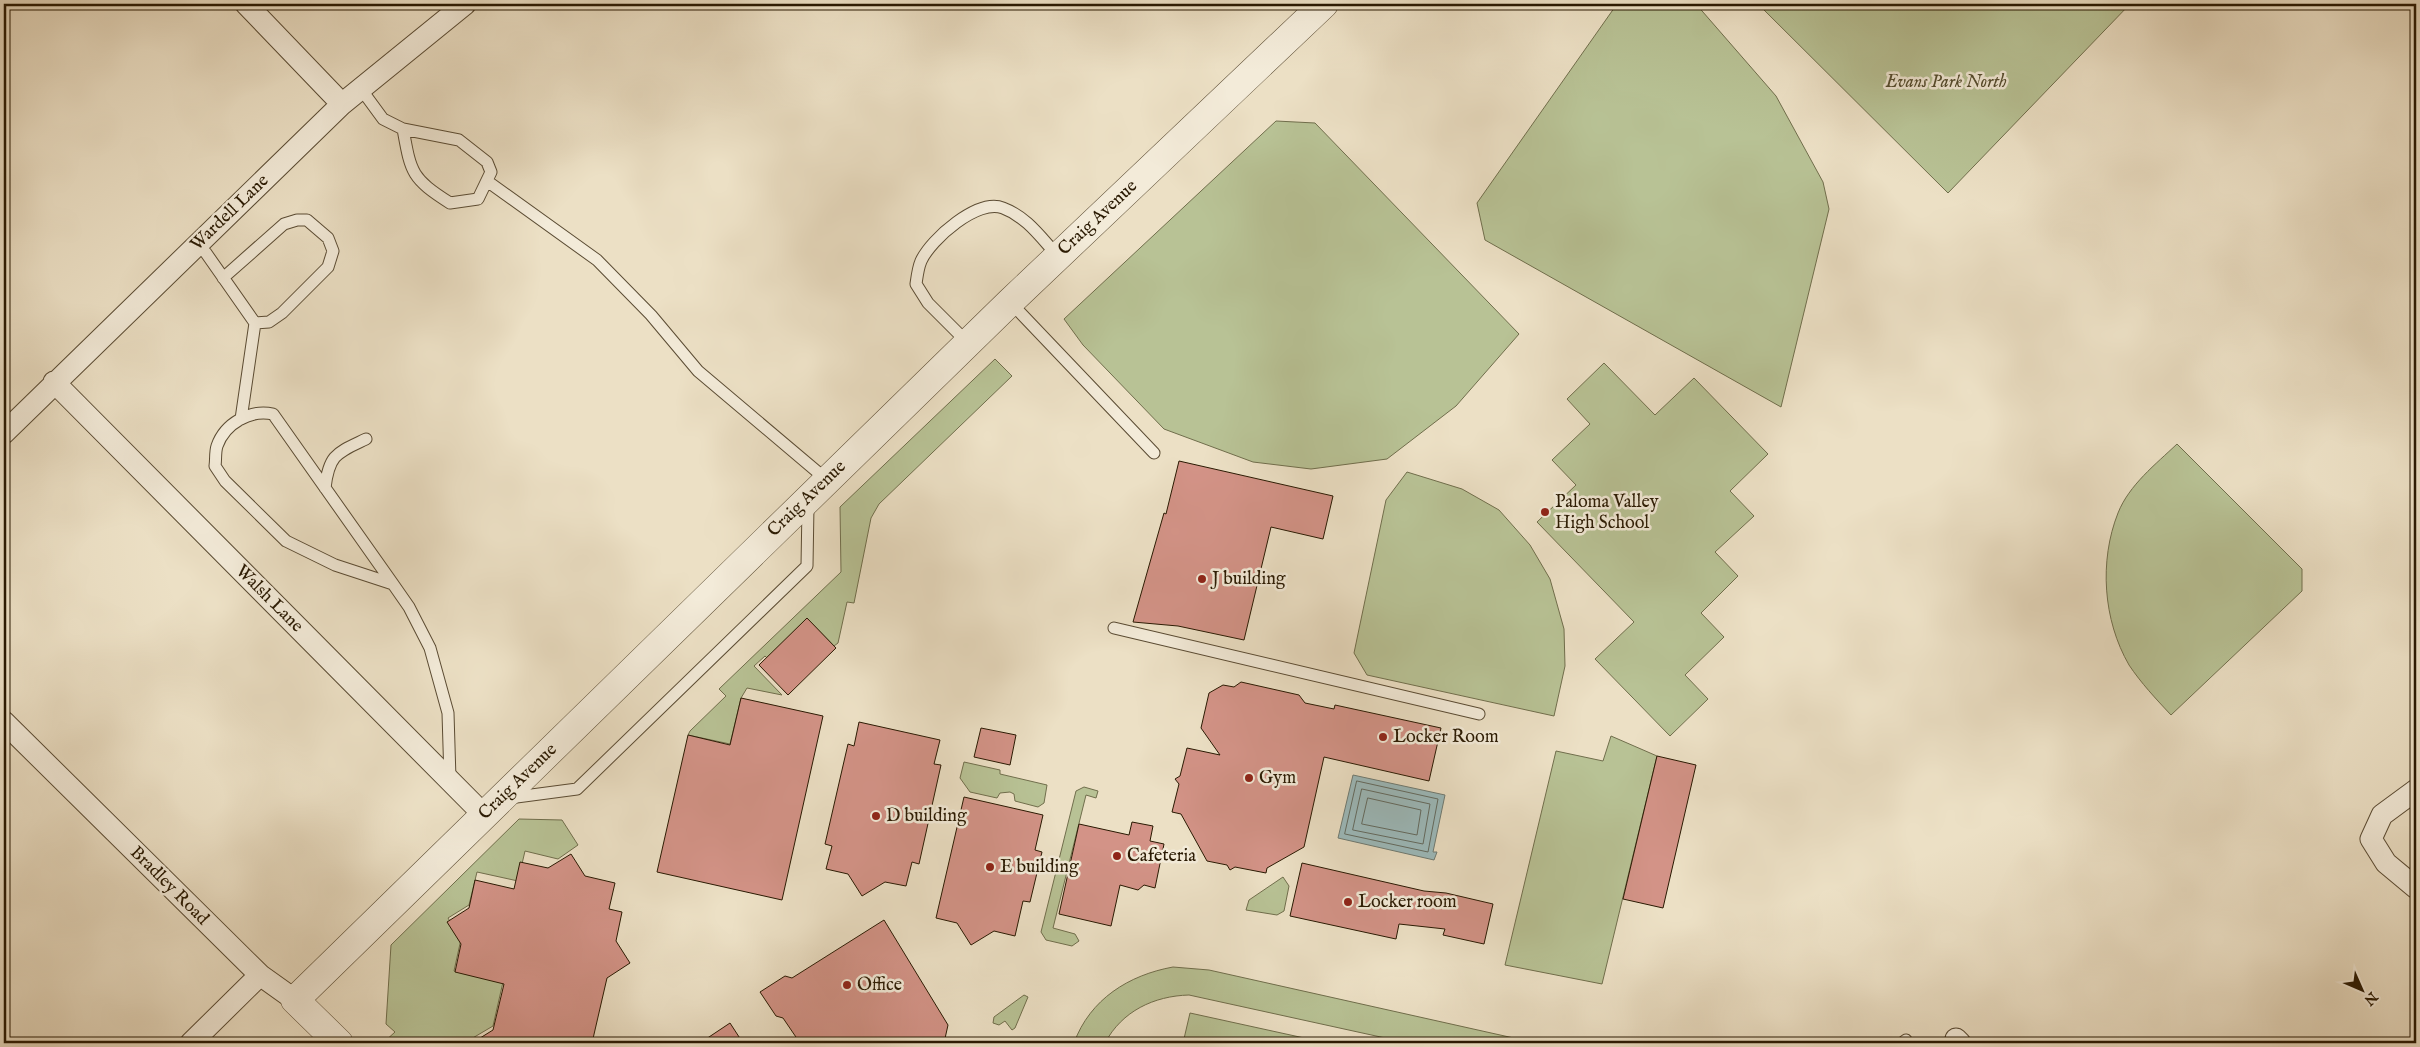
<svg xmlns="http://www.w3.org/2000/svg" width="2420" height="1047" font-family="'IM FELL English',serif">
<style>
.green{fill:#b8c295;stroke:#706e4c}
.water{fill:#9cbbbd;stroke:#6e7a72}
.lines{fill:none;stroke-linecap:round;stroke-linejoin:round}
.shore{stroke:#626a60;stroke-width:1}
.building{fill:#d39387;stroke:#291902}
.service-casing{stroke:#5a4b33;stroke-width:13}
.minor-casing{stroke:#5a4b33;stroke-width:23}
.tertiary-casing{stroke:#5a4b33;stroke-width:29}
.service{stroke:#f3ebd9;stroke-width:11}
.minor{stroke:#f3ebd9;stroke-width:21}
.tertiary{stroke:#f3ebd9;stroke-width:28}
.poi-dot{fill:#8f2418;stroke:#f3ebd9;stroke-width:2}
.labels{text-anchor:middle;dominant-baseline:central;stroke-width:5;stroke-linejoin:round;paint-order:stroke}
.park-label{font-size:18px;font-style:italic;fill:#544c2e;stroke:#f3ebd9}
.street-label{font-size:18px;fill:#291902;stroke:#f3ebd9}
.poi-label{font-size:18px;fill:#291902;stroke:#f3ebd9;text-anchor:start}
</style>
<rect width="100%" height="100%" fill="#ece0c5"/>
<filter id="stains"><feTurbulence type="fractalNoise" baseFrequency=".004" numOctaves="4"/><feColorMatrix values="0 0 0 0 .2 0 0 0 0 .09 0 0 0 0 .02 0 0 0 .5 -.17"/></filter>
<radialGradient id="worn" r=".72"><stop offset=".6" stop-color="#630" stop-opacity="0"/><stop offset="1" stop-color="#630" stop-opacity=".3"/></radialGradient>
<path class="green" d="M1617 4H1696L1776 96 1823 182 1829 209 1781 407 1485 240 1477 203Z
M1758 4H2130L1948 193Z
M1276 121 1315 123 1519 334 1456 406 1387 459 1311 469 1253 462 1164 429 1083 345 1064 319Z
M995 359 1012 376 879 504 871 518 854 603 847 602 838 643 834 646 807 618 767 658 765 656 754 666 782 695 747 688 741 698 730 744 688 735 690 731 726 696 719 689 841 572 840 507Z
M1604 363 1655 415 1694 378 1768 454 1730 491 1754 516 1715 552 1738 576 1701 613 1724 637 1685 675 1708 699 1670 736 1595 659 1634 622 1537 522 1576 485 1552 460 1590 424 1567 399Z
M2177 444 2302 569V591L2171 715C2156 699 2141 683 2129 665 2103 620 2099 561 2118 513 2129 485 2156 464 2177 444Z
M1407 472 1462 489 1499 510 1530 545 1550 579 1564 629 1565 666 1554 716 1367 675 1354 653 1386 500Z
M1611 736 1657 756 1602 984 1505 965 1556 751 1603 761Z
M964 762 1000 770V774L1047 785 1044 803 1038 807 1015 801 1014 794 1010 792 1000 793 997 798 970 792 960 778Z
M1084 787 1098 791 1096 798 1086 795 1053 928 1075 934 1079 941 1072 946 1046 940 1041 932 1076 791Z
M519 819 562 820 578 845 558 859 525 851 518 881 477 872 469 905 448 918 461 939 454 971 503 982 493 1026 471 1039 473 1043H386L384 1042 395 1032 386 1024 391 945Z
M1283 877 1289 886 1284 911 1277 915 1246 910 1249 900Z
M1173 967 1209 970 1536 1043H1408L1189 995C1154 996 1122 1011 1105 1043H1074C1090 999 1129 975 1173 967Z
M1024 995 1028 997 1015 1028 1012 1030 1005 1021 999 1025 993 1023 994 1017Z
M1190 1013 1327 1043H1183Z"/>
<path class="water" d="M1353 775 1445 795 1433 852H1437L1434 860 1338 838Z"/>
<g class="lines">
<path class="shore" d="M1357 781 1438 799 1428 852 1345 834Z
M1362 789 1430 804 1423 844 1353 830Z
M1368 798 1421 810 1417 835 1362 824Z"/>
</g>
<path class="building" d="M1179 461 1333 496 1323 539 1271 527 1244 640 1178 626 1133 622 1164 513 1166 514Z
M807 618 836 648 788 695 759 665Z
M1241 682 1299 695 1305 703 1334 709 1335 705 1441 728 1429 781 1324 757 1304 847 1267 868 1266 873 1235 867 1230 870 1227 865 1207 861 1181 814 1172 812 1179 784 1175 779 1180 776 1187 748 1220 755 1201 728 1209 693 1223 685 1234 687Z
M741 698 823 716 782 900 657 872 688 735 730 745Z
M859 722 940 740 934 764 941 765 919 864 912 862 906 886 885 882 862 896 848 874 826 869 832 846 825 844 848 744 854 746Z
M981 728 1016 735 1010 765 974 757Z
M1657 756 1696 765 1663 908 1623 899Z
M964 797 1043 815 1035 850 1042 852 1030 902 1023 901 1015 936 994 931 971 945 957 923 936 918Z
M1132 822 1153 826 1150 841 1164 844 1155 888 1144 885 1138 890 1120 885 1111 926 1059 914 1079 824 1129 835Z
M571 854 585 876 615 883 609 909 622 912 616 941 630 963 607 978 592 1043H472L493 1030 504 984 455 972 461 944 447 922 469 908 475 880 514 889 520 862 548 868Z
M1302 863 1424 891 1446 893 1493 904 1484 944 1443 935 1445 929 1399 924 1396 939 1290 916Z
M884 920 948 1025 944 1043H800L783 1018 776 1016 760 992 785 976 792 978Z
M730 1023 743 1043H700Z"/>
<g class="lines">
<g class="service-casing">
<path id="service" d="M361 89 383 119 403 129 459 140 487 162 491 172 478 199 450 203C411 178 411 173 403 129
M487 181 597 260 651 315 698 371 827 480
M197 244 206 253 255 323
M223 278 284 224 297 220H307L328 238 333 251 328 267 282 313 269 322 255 323 241 419
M1010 302 1154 453
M968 343 928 303 916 284C917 277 918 268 921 261 931 239 978 198 1003 208 1027 217 1041 238 1058 256
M325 488C329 454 337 453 366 439
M393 584 335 565 286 541 225 481 215 466C216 460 215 452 217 446 225 423 251 409 273 414L393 584 409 607 430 648 448 713 450 779
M1114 628 1479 714
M509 798 577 789 807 566 808 506
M1902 1043 1906 1040"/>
</g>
<g class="minor-casing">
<path id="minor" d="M246 4 342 104
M54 382 484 815
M4 433 342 104 465 4
M4 722 260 975 295 1000
M2416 790 2382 815 2371 839 2386 863 2416 888
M1956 1039 1960 1043
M191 1043 260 975"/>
</g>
<g class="tertiary-casing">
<path id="tertiary" d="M339 1043 295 1000 1010 302 1324 4"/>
</g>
<use href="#service" class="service"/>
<use href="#minor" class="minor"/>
<use href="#tertiary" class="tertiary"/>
</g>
<g class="poi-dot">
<circle cx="1545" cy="512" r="5"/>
<circle cx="1202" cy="579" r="5"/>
<circle cx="1383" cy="737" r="5"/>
<circle cx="1249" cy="778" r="5"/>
<circle cx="876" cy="816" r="5"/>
<circle cx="1117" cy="856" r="5"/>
<circle cx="990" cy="867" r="5"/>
<circle cx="1348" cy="902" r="5"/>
<circle cx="847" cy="985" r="5"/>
</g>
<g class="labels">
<g class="park-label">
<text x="1946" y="82">Evans Park North</text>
</g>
<g class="street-label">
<text transform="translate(230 213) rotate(-44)">Wardell Lane</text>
<text transform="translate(1098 218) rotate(-43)">Craig Avenue</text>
<text transform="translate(807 499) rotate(-44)">Craig Avenue</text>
<text transform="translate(269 599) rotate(45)">Walsh Lane</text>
<text transform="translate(518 782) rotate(-44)">Craig Avenue</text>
<text transform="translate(169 886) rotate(45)">Bradley Road</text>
</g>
<g class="poi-label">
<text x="1555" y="502">Paloma Valley<tspan x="1555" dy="21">High School</tspan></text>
<text x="1212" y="579">J building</text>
<text x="1393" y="737">Locker Room</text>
<text x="1259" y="778">Gym</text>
<text x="886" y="816">D building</text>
<text x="1127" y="856">Cafeteria</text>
<text x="1000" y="867">E building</text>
<text x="1358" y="902">Locker room</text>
<text x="857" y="985">Office</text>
</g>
</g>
<rect width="2420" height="1047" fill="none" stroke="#ece0c5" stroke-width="20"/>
<rect x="5" y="5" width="2410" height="1037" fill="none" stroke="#291902" stroke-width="2.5"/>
<rect x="10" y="10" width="2400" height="1027" fill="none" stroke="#291902"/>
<g transform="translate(2362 990) rotate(135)" stroke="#f3ebd9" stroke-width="4" paint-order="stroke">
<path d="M0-4L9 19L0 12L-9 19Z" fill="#291902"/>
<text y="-8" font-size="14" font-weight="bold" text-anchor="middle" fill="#291902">N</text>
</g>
<rect width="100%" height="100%" filter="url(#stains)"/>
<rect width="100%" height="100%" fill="url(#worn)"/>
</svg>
